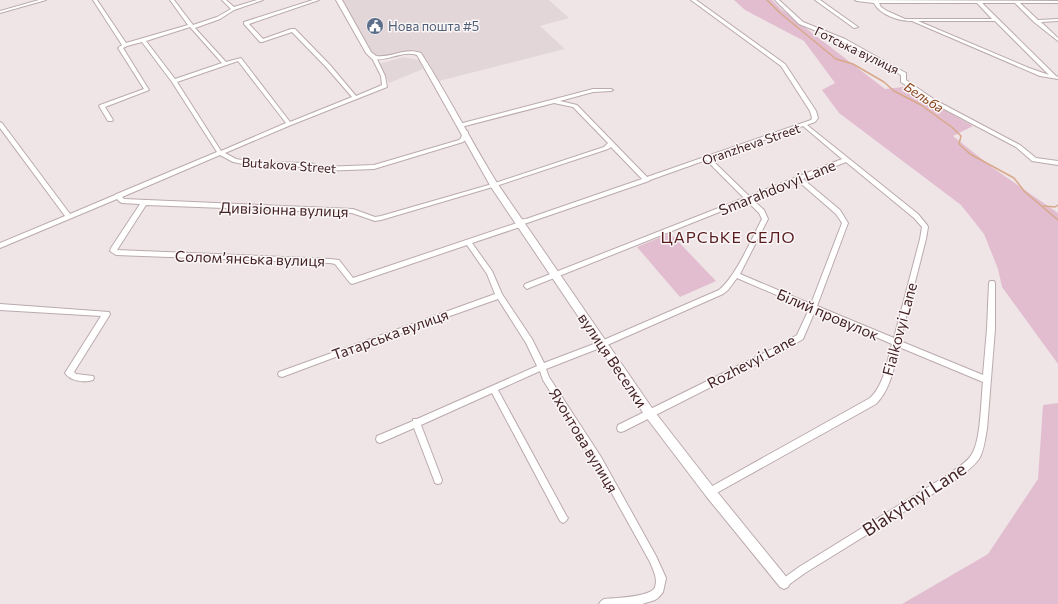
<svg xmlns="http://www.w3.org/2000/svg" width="1058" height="604" font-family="Commissioner,sans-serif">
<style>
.built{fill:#e3d6d9}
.green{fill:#e2bdcf}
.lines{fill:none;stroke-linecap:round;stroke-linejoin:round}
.stream{stroke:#d8a88a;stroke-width:1.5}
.minor-casing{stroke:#bbaaac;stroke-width:2}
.tertiary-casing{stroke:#bbaaac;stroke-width:2}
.minor{fill:#fff;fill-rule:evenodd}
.tertiary{fill:#fff;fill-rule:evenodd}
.labels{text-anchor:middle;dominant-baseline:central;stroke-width:3;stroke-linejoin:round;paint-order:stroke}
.far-service-label{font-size:13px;fill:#4e5e75;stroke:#fbf6f8;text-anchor:start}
.far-street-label{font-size:13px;fill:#432223;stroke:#fbf6f8}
.far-water-label{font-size:13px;font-style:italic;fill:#854317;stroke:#fbf6f8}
.street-label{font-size:15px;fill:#432223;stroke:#fbf6f8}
.neighbourhood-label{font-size:16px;letter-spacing:1px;fill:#571c1d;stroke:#fbf6f8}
.near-street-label{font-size:18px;fill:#432223;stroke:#fbf6f8}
</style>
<rect width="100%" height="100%" fill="#efe5e7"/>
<path class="built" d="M341 0H549L569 18 540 26 565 49 439 81 426 58 414 51 381 58 375 57Z
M404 57 419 60 423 69 389 83 379 64Z"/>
<path class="green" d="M734 0H772L781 9 885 89 903 87 973 126 953 136 993 168 1058 213V364L1002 287 998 269 984 234 961 205 839 113 822 90 835 83 804 41 745 10Z
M671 233V234L716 281 680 297 637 247Z
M1058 403V604H902L988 554 1038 479 1043 405Z"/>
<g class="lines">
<path class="stream" d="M767 0 780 13 836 59 853 64 884 82 894 91 921 105 953 128 961 136 959 144 970 154 1014 178 1025 192 1058 220
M1044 206 1055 207 1058 205"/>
<g class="minor-casing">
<path id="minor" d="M39 0H46L0 13V11Z
M93 0H97L126 43 188 25 170 0H174L193 25 217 17 231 9 222 0H226L234 7 257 0H263L234 10 220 19 195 28 226 62 241 58 290 122 352 97 326 67 292 32 262 42H260L244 24V22L313 0H319L249 24 263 39 291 29H295L330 65 356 96 382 85 381 76 372 58 376 57 385 76 387 87 291 125 225 153 236 159 253 162 311 163 322 167 374 165 459 140 461 138 463 131H467L468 132 467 139 463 142 374 169 321 171 310 167 253 166 233 162 220 155 122 197 124 199 353 209 375 217 381 216 492 184 604 147 608 143 573 107 554 103 461 127 458 125 459 124 593 89H611L613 90 611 91 593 92 560 101 577 105 647 177 811 120 812 118 810 111 781 66 691 0H696L785 64 816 111 818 118 815 122 807 125 918 214 927 225 928 227 926 239 900 341 983 375 987 329 989 283 990 281H994L995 283V329L987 429C985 439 984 451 979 459 972 469 961 475 952 482L805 573 787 586 784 588 781 586 779 583 781 580 799 567 946 476C954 470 967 463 972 454 981 440 981 399 983 382L899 347C894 366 891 389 876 404L713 495 710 496 707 495 706 492 707 489 870 398C884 385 887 362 892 344L815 311 803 339 788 348 624 431 621 432 618 431 617 428 618 425 782 344 797 335 809 309 737 278 728 290 723 294 605 346 546 369 549 377 601 457 656 556 666 578 663 592 658 598 655 600 642 604H599L601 601 604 599C614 598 652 597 655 587 658 578 653 570 650 562L595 463 543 380 540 371 498 390 566 515 568 518 566 521 563 523 560 521 492 393 421 425 442 480 441 483 438 484 435 483 434 480 414 428 380 443 377 442 376 439 377 436 413 421V419H417L537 366 526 343 498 299 365 346 282 377 279 376 278 374 279 372 495 294 487 274 467 245 352 284 350 283 335 264 330 263 116 255 110 251 111 248 140 204 122 203 120 202 117 199 0 248V243L65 216 0 128V122L2 123 70 214 115 195 116 194 119 193 217 152 172 82 142 42 127 46 123 48 149 90 105 107 113 120 112 121H108L99 106 100 105 144 89 118 48 122 45ZM190 27 222 63 175 79 146 41ZM238 61 286 123 221 151 177 82ZM803 126 842 159 749 196 711 159ZM611 147 642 179 526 219 517 220V223L353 278 339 260 330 259 117 250 146 205 352 213 375 221 381 220 496 186 608 149ZM706 160 744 198 525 284 524 286 527 289 529 288 747 201 759 213 762 219C751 240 736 276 719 290L599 342 544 363 532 339 502 294 492 271 472 243 523 226 524 224 649 181 650 180ZM846 162 914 218 922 227 920 239 894 338 817 306 848 223 840 210 803 179ZM798 181 836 214 842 223 811 304 740 274 768 219 764 210 752 199Z
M775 0H779L803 22 845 39 906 73V80L935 100 1020 145 1036 158 1058 161V165L1032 161 1016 147 931 102 901 82V75L841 41 799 24Z
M815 0H820L858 27 854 28Z
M855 0 1058 1V3H1020L1038 20 1058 19V21L1041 22 1058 38V41L1034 22 1015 3H982L1056 76 1058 77V79L1040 76 912 21C899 21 880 15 874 3L857 1ZM879 3H977L992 19H905L887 11 881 7ZM918 21H995L1049 75 1029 68Z
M0 304 109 312 110 314 109 316 74 372 76 374 93 376 94 378 93 380C84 383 70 381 65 373L101 316 0 310Z"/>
</g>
<g class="tertiary-casing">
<path id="tertiary" d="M336 0H342L371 52 376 56C392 58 405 47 421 53 448 95 471 141 497 183L654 411 714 488 788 579 790 583 788 587 784 589 780 587 706 496 646 417 491 187 417 55C402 50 387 62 372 59L366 53Z"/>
</g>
<use href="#minor" class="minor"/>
<use href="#tertiary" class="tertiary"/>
</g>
<defs>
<g id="civic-disc" transform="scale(0.9)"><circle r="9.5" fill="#5c6f8a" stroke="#fbf6f8"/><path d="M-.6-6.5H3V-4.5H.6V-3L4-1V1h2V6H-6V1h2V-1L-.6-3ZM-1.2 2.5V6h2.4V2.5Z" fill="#fff"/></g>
</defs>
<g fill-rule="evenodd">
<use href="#civic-disc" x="375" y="26"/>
</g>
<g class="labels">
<g class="far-service-label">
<text x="388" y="26">Нова пошта #5</text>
</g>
<g class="far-street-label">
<text transform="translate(857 50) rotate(26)">Готська вулиця</text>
<text transform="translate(751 144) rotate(-19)">Oranzheva Street</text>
<text transform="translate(289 165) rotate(4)">Butakova Street</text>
</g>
<g class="far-water-label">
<text transform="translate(924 97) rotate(33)">Бельба</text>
</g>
<g class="street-label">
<text transform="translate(777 187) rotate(-22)">Smarahdovyi Lane</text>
<text transform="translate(284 209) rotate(2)">Дивізіонна вулиця</text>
<text transform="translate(250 258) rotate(2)">Соломʼянська вулиця</text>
<text transform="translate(828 314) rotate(23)">Білий провулок</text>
<text transform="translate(899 329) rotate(-75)">Fialkovyi Lane</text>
<text transform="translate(390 334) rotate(-20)">Татарська вулиця</text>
<text transform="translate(613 360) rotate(56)">вулиця Веселки</text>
<text transform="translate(751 361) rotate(-28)">Rozhevyi Lane</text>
<text transform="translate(584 440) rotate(59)">Яхонтова вулиця</text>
</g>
<g class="neighbourhood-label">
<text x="728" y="236">ЦАРСЬКЕ СЕЛО</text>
</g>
<g class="near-street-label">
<text transform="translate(914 499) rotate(-33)">Blakytnyi Lane</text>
</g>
</g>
</svg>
